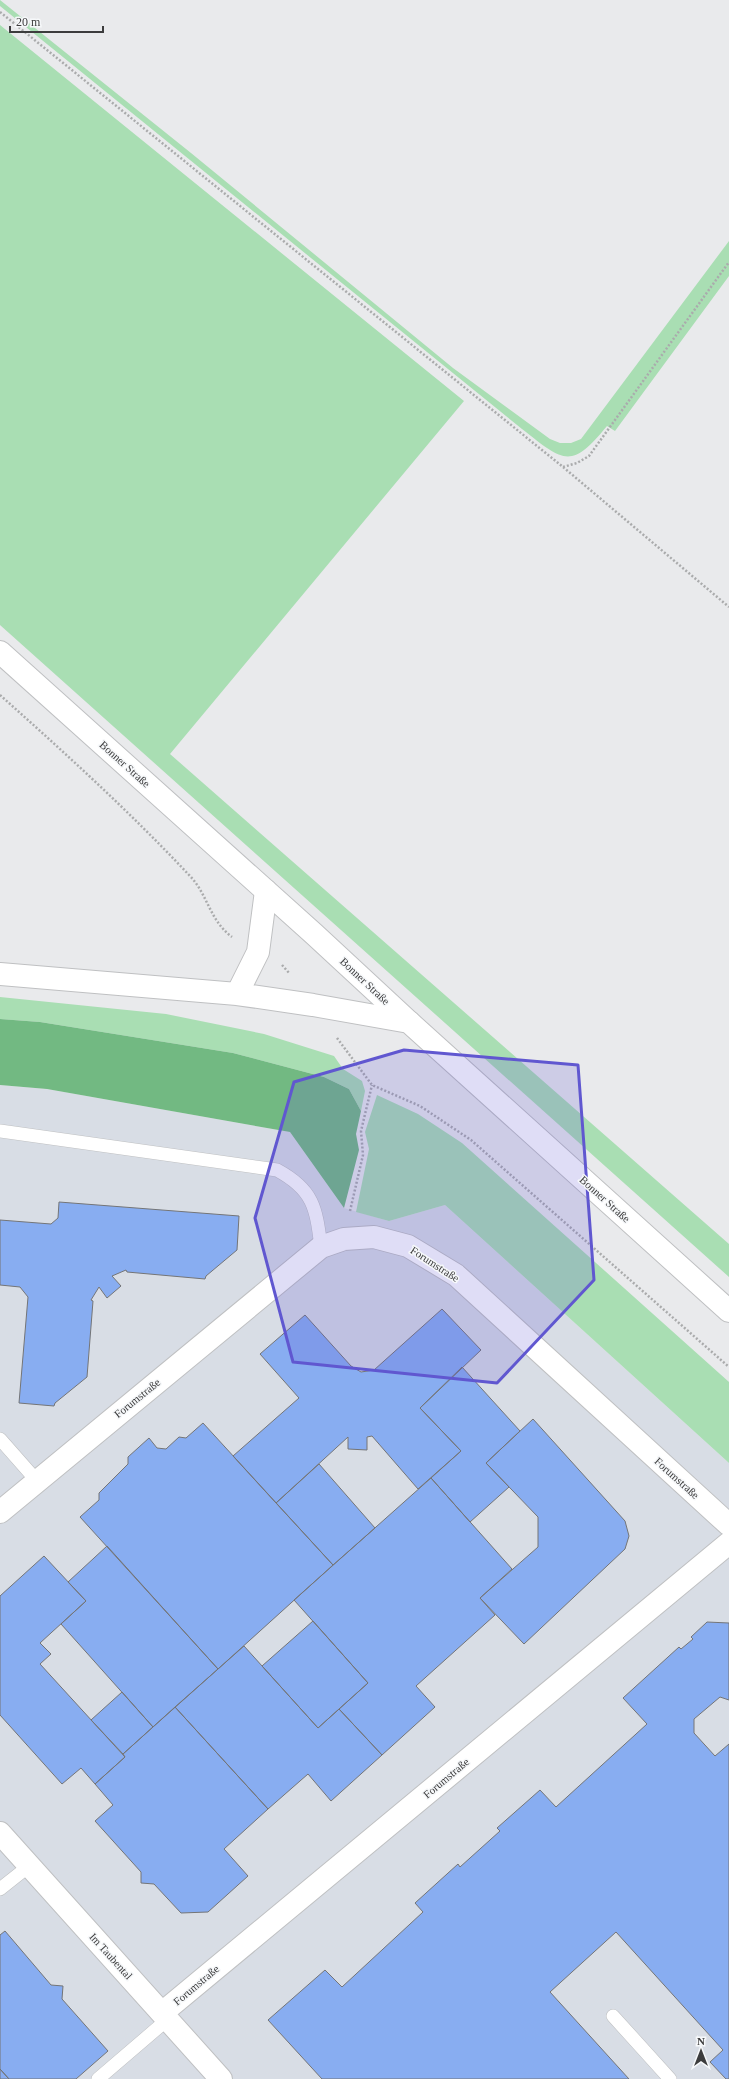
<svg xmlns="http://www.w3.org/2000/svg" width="729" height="2079" font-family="'Times New Roman',serif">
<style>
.built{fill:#d8dde5}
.green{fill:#a9deb3}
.forest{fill:#72b982}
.building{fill:#88adf1;stroke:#747577}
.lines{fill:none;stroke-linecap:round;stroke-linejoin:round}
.lane-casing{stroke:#bfc0c2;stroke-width:14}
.street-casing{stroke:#bfc0c2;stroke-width:24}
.secondary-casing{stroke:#bfc0c2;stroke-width:24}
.primary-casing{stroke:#bfc0c2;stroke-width:24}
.path{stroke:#aaabac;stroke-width:2.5;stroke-dasharray:2 2;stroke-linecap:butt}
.lane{stroke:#fff;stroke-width:13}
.street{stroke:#fff;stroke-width:22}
.secondary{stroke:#fff;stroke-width:22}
.primary{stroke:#fff;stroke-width:22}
.marked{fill:#6057d0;fill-opacity:0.2;stroke:#6057d0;stroke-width:3;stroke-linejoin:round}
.labels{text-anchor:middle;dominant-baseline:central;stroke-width:3;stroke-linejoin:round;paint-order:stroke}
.street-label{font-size:11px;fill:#3c3c3d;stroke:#f6f8fa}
</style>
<rect width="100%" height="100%" fill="#e9eaec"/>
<path class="built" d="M0 1085 47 1089 290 1132 344 1208 389 1221 445 1205 729 1463V2079H0Z"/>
<path class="green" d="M0 0 191 153 453 368 550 439 560 443H571L581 439 729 241V276L615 431 607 426C571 470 564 462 522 429L0 6Z
M0 25 464 401 170 754 729 1244V1277L0 625Z
M0 997 166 1014 264 1034 334 1056 343 1069 362 1081 365 1091 361 1111 349 1089 324 1077 233 1053 40 1022 0 1019Z
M377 1095 418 1114 462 1143 729 1382V1463L445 1205 389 1221 356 1212 369 1149 365 1132Z"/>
<path class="forest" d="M0 1019 40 1022 233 1053 324 1077 349 1089 361 1111 356 1134 359 1150 344 1208 290 1132 47 1089 0 1085Z"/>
<path class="building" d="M59 1202 239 1216 237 1250 206 1276 205 1279 127 1272 126 1270 112 1276 121 1286 107 1298 99 1287 91 1300 93 1301 87 1377 55 1403 54 1406 19 1403 28 1297 20 1287 0 1285V1220L51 1224 58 1218Z
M442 1309 481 1350 420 1408 461 1451 418 1489 372 1436 367 1437V1450L348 1449V1437L276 1503 233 1456 299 1398 260 1354 305 1315 351 1366 361 1372 374 1370Z
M462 1367 520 1431 486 1463 509 1487 470 1522 431 1478 461 1451 420 1408Z
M533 1419 625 1521 629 1536 625 1549 524 1644 480 1598 538 1547V1517L486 1463Z
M203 1423 333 1565 218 1669 80 1517 99 1500V1493L128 1464V1457L149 1438 157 1448 166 1449 179 1437 186 1438Z
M319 1464 375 1528 333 1565 276 1503Z
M431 1478 512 1569 480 1598 495 1615 416 1686 435 1707 382 1755 339 1709 368 1683 294 1600Z
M107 1546 218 1669 153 1727 61 1624 86 1601 68 1582Z
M44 1556 86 1601 40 1643 51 1654 40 1664 125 1757 95 1784 81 1768 62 1784 0 1715V1596Z
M313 1621 368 1683 318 1728 262 1666Z
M707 1622 729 1623V1700L720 1697 694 1719V1733L715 1756 729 1744V2079H726L710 2062 723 2050 616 1932 550 1992 629 2079H322L268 2020 325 1970 342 1987 423 1912 415 1903 458 1864 460 1867 500 1831 497 1828 540 1790 556 1807 647 1724 623 1698 679 1647 681 1649 693 1639 691 1637Z
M244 1646 318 1728 339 1709 382 1755 331 1801 308 1774 268 1809 175 1707Z
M122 1692 153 1727 123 1754 91 1720Z
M175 1707 268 1809 224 1849 248 1876 208 1912 181 1913 154 1884 141 1883V1872L95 1821 113 1805 95 1784 125 1757 123 1754Z
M5 1931 51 1985 63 1986 62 1999 108 2051 76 2079H9L0 2069V1935Z
M0 2069 9 2079H0Z"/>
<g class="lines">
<g class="lane-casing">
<path id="lane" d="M0 1131 277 1170C314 1190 316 1208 321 1247
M0 1439 37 1481
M0 1889 29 1866
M613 2016 670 2079
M98 2079 168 2019"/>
</g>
<g class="street-casing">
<path id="street" d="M0 1512 321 1247 344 1239 374 1237 408 1246 456 1275 729 1525
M0 1833 221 2079
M162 2013 729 1543"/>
</g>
<g class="secondary-casing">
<path id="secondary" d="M0 652 314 934 409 1022"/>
</g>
<g class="primary-casing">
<path id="primary" d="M0 974 237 994 313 1005 409 1022 729 1311
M237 994 258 952 266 891"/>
</g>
<path class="path" d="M0 12 563 467 729 607
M563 467 577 463 589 456 729 262
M0 695C65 753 130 812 189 875 208 894 209 920 232 937
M282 965 290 974
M337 1038 372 1085 420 1106 471 1140 729 1367
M350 1211 363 1155 361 1131 372 1085"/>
<use href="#lane" class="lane"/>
<use href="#street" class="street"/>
<use href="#secondary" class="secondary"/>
<use href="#primary" class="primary"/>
</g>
<path class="marked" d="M404 1050 578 1065 594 1280 497 1383 293 1362 255 1218 294 1082Z"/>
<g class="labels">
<g class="street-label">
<text transform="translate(125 764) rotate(42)">Bonner Straße</text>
<text transform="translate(365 981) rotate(43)">Bonner Straße</text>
<text transform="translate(605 1199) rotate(42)">Bonner Straße</text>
<text transform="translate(435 1264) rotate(33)">Forumstraße</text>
<text transform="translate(137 1398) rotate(-39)">Forumstraße</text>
<text transform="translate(677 1478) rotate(42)">Forumstraße</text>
<text transform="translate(446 1778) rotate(-40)">Forumstraße</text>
<text transform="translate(111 1956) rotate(48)">Im Taubental</text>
<text transform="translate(196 1985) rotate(-40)">Forumstraße</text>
</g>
</g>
<g transform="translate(701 2051)" stroke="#f6f8fa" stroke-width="3" paint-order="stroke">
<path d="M0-3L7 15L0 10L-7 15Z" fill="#3c3c3d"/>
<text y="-6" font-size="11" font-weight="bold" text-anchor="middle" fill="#3c3c3d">N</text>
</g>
<path d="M10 26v6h93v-6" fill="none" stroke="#3c3c3d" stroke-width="2"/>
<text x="16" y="26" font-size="12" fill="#3c3c3d" stroke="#f6f8fa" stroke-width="3" paint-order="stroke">20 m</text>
</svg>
